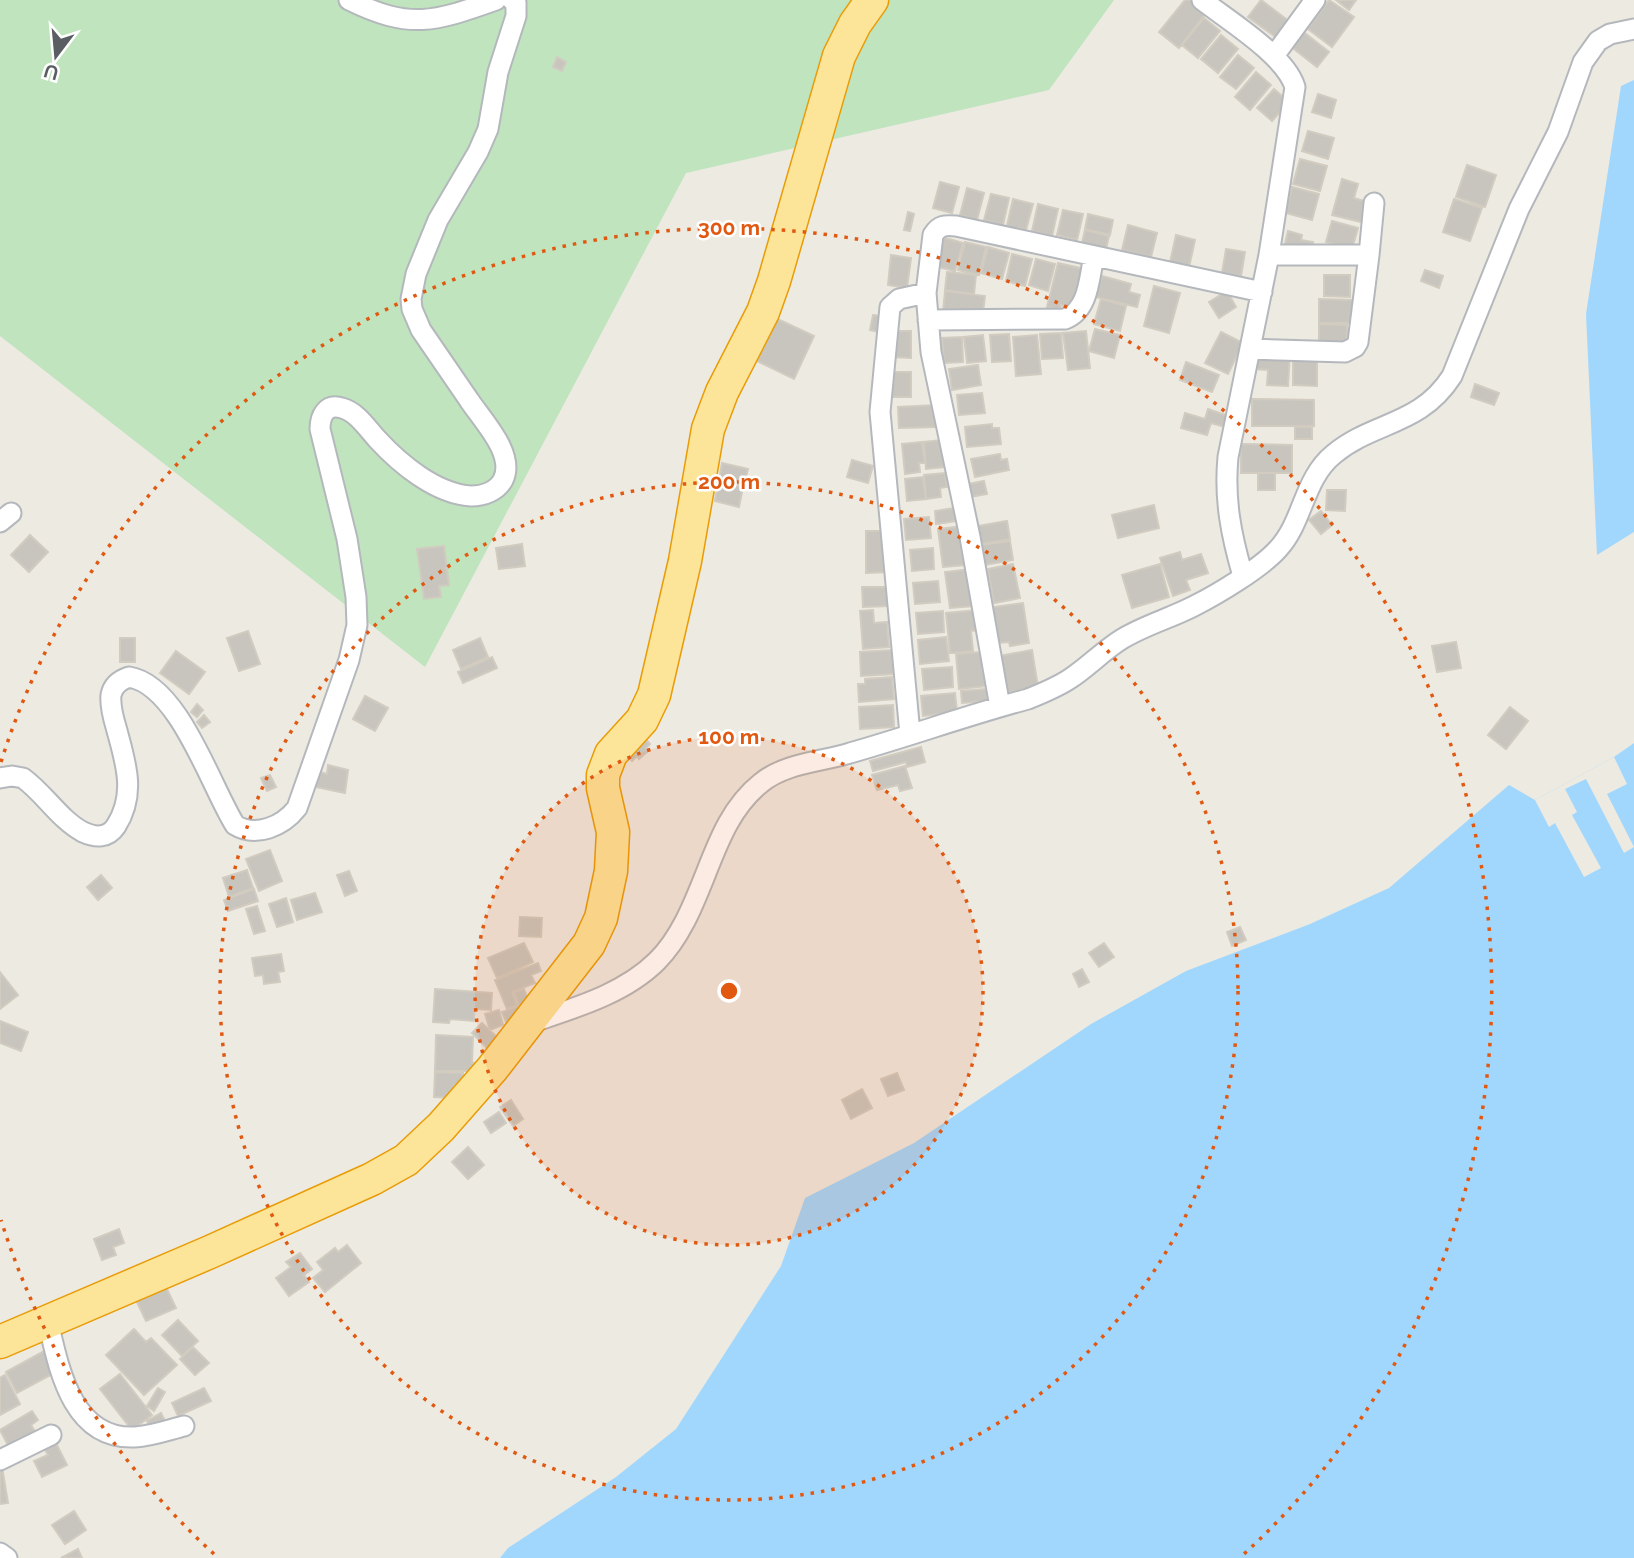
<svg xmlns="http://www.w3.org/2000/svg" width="1634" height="1558" font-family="Raleway,sans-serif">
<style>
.green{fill:#bfe4be}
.water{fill:#a2d7fd}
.pier{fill:#edeae2}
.building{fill:#c8c5bf;stroke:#d1cbc0;stroke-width:2}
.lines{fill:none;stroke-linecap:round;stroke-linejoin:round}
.minor-casing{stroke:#b4b8bc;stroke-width:23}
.trunk-casing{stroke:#e99c06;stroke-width:35}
.minor{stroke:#fff;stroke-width:19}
.trunk{stroke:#fce499;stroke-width:32}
.ring{fill:none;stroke:#e15910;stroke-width:3.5;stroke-dasharray:3.5 7}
.centre{fill:#e15910;stroke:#fff;stroke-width:3.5}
.ring-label{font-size:21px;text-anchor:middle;font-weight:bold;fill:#e15910;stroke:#fff;stroke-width:5;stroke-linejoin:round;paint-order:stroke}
</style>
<rect width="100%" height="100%" fill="#edeae2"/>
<path class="green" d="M0 0H1114L1049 90 686 173 425 667 0 336Z"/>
<path class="water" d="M1634 80V532L1597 555 1586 314 1621 86Z
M1634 743V1558H500L508 1548 616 1477 676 1429 781 1266 805 1198 914 1143 1091 1024 1186 971 1310 924 1389 888 1509 785 1535 800 1614 757Z"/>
<path class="pier" d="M1614 757 1627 784 1607 794 1634 847 1624 853 1586 779 1565 789 1577 812 1572 815 1601 868 1584 877 1555 823 1549 827 1535 800Z"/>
<path class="building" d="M1185 0H1198L1209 9 1179 48 1159 32Z
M1261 0 1290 22 1278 39 1248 17Z
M1329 0 1354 17 1332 47 1308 29Z
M1336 0H1356L1349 10Z
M1204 18 1220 31 1198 58 1182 45Z
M1301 30 1329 52 1317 67 1289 45Z
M1221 35 1238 49 1218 73 1201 59Z
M1238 55 1254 68 1236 89 1220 77Z
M557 57 566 62 562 71 553 67Z
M1256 72 1271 85 1250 110 1235 97Z
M1274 89 1289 102 1272 121 1257 108Z
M1318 94 1336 100 1331 118 1312 112Z
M1308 131 1334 138 1328 159 1302 151Z
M1300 159 1327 166 1320 191 1293 184Z
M1467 165 1496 175 1485 207 1456 197Z
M1342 179 1358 184 1354 198 1370 203 1365 223 1332 215Z
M940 182 959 187 952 213 933 208Z
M1292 187 1319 194 1312 220 1286 213Z
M967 188 984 193 977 220 960 215Z
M991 194 1009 198 1003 225 984 220Z
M1013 199 1033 204 1026 230 1019 228 1018 233 1006 230Z
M1454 199 1482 208 1470 241 1443 232Z
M1038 204 1058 209 1052 236 1032 231Z
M1063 210 1083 214 1077 240 1057 235Z
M908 212 914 214 910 231 904 230Z
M1088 214 1113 220 1110 235 1085 229Z
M1332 221 1358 228 1352 249 1326 242Z
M1128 225 1157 233 1151 257 1122 250Z
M1085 230 1109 236 1106 249 1082 243Z
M1288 231 1302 235 1301 240 1313 242 1311 250 1284 248Z
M1176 235 1195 240 1188 272 1169 267Z
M942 237 963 243 955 271 934 266Z
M965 242 986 247 979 275 958 270Z
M988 247 1009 253 1002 279 981 273Z
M1226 249 1245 252 1241 276 1222 273Z
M1012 254 1032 259 1025 286 1006 281Z
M891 255 911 258 907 288 888 285Z
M1036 259 1055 264 1048 291 1029 285Z
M1058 263 1085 269 1072 308 1061 305 1060 310 1047 307Z
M1425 270 1443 276 1439 288 1421 281Z
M947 272 976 275 974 294 945 290Z
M1324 275H1350V297L1324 296Z
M1102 276 1131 284 1129 292 1140 295 1137 307 1096 297Z
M1154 286 1180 293 1169 333 1144 326Z
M945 291 985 296 983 312 968 310V315L943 312Z
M1227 291 1236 307 1219 318 1209 302Z
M1101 299 1126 306 1120 331 1094 324Z
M1319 299 1354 300V323H1319Z
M873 315 882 316 879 332 870 330Z
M771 316 814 336 794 379 751 358Z
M1319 324 1347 325V348H1319Z
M1095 329 1120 335 1114 358 1089 351Z
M892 331H911V358L892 357Z
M1086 331 1090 368 1068 370 1063 333Z
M1221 332 1243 343 1228 374 1205 363Z
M1061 333 1063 358 1042 359 1040 334Z
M1009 334 1011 361 992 362 990 335Z
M983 335 986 361 967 363 964 337Z
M1037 335 1041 374 1016 376 1013 337Z
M962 337 963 362 944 363 942 338Z
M1256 351 1290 353 1288 386 1267 385 1268 370 1255 369Z
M1293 360H1317V386L1293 385Z
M1186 362 1219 375 1212 392 1180 380Z
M978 365 981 385 952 390 949 369Z
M890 372H911V397H890Z
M1475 384 1499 393 1494 405 1471 397Z
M982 393 985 413 959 415 957 395Z
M1252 399 1314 400V426H1252Z
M935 405 936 427 899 428 898 407Z
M1208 409 1228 416 1225 427 1211 423 1207 435 1181 428 1185 413 1205 419Z
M992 424V428H999L1001 444 967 447 965 427Z
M1295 427H1312V439H1295Z
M942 440 944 467 926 469 924 442Z
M922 442 925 463H919L920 472 905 474 902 444Z
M1241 444 1292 445V473H1241Z
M1000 454 1001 460 1007 459 1009 470 975 477 971 459Z
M852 460 873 466 868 483 847 477Z
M722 463 748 469 744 485 719 480Z
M945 473 947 487 940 488 941 497 926 499 924 475Z
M1258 473H1275V490H1258Z
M923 477 926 499 907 501 905 479Z
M984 481 987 494 970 497 968 484Z
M718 482 743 487 739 507 715 501Z
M1327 490H1346L1345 511 1326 510Z
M1154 505 1159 528 1118 538 1112 515Z
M955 508 957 521 936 524 935 511Z
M1321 511 1332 525 1321 534 1309 520Z
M929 517 931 538 906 540 904 519Z
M1007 521 1010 539 981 544 978 526Z
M962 526 966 565 943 567 938 529Z
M866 531H888L889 572 866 573Z
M30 535 48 552 29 572 11 555Z
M1010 541 1013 560 984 565 981 545Z
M522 544 525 566 499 569 496 548Z
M444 546 449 585 439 586 441 597 424 599 417 549Z
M933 548 934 569 912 571 910 550Z
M1180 552 1182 560 1201 554 1208 573 1186 580 1190 590 1173 596 1160 558Z
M1013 564 1020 598 994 603 988 569Z
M1160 564 1169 597 1132 608 1122 575Z
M970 569 974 606 950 608 945 572Z
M938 581 940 602 915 604 913 583Z
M862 587H889V606L863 607Z
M1023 603 1029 643 1010 646 1009 642 998 643 993 607Z
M873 610 874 623 887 622 889 647 863 649 860 611Z
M978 610 980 630 971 631 973 651 950 653 946 613Z
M943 611 944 632 918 634 916 613Z
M248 631 260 664 239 671 227 638Z
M946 637 949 661 920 664 918 640Z
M120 638H135V662H120Z
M480 638 488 657 461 669 453 650Z
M1456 642 1461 668 1437 672 1432 646Z
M893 650 895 674 861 676 860 652Z
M1032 650 1038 687 1005 693 999 656Z
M176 651 205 672 189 694 160 673Z
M984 652 987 686 959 689 956 654Z
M492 657 497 668 463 683 458 672Z
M952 667 953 687 924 690 922 669Z
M892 677 894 699 859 702 858 684H865V679Z
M986 689 988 701 962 703 961 691Z
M955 693 957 712 923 716 921 696Z
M365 696 388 708 375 731 353 719Z
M197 704 203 710 197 717 191 712Z
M893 705 894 727 860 729 859 707Z
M1510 707 1528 721 1506 749 1488 735Z
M204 715 210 722 202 728 197 722Z
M640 733 650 744 646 748 648 751 639 759 637 756 632 761 622 750Z
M921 747 925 762 907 767 906 762 873 771 870 761Z
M328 765 348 770 345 793 316 787 320 772 327 774Z
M905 766 912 788 900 791 898 785 877 790 872 775Z
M270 775 276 787 267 791 261 778Z
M270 850 282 881 259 891 246 859Z
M247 870 253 888 229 897 223 878Z
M349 871 357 891 345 896 337 875Z
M101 875 112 888 98 900 87 887Z
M254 889 258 901 228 911 224 900Z
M315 893 322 912 297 920 291 900Z
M286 898 293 922 277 927 269 904Z
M257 906 265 931 254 934 246 909Z
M520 917 542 918 541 937 519 936Z
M1240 927 1246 940 1232 946 1227 932Z
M524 943 533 962 497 978 488 958Z
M1104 943 1114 957 1099 967 1089 953Z
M281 954 284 971 278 972 280 982 264 984 263 975 255 976 252 958Z
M538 963 541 971 531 975 535 983 512 992 517 1005 507 1009 495 980Z
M1082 969 1089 982 1079 987 1073 974Z
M0 972 18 995 0 1009Z
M435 989 492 993 491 1010 475 1009 474 1021 450 1019 449 1023 433 1022Z
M524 989 530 1005 526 1015 506 1022 502 1012 519 1006 514 992Z
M499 1010 503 1025 490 1030 485 1014Z
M0 1021 28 1032 21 1051 0 1043Z
M482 1023 499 1039 489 1050 472 1033Z
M436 1035 473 1037 472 1063H479V1071H435Z
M435 1072 463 1073V1085H454L453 1098 434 1097Z
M897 1073 904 1090 888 1096 881 1079Z
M862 1089 872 1108 851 1119 842 1100Z
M511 1100 523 1119 513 1126 500 1107Z
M499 1112 506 1123 491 1133 484 1122Z
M468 1147 484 1165 468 1179 452 1162Z
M119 1229 124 1243 113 1247 116 1255 102 1260 94 1239Z
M347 1245 361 1263 325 1292 313 1278 323 1270 317 1262 335 1248 338 1252Z
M300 1253 312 1269 304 1275 309 1282 289 1296 276 1278 291 1267 286 1262Z
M165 1285 176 1308 146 1321 135 1298Z
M178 1320 198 1341 182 1356 162 1335Z
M134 1329 146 1342 151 1338 177 1365 144 1395 106 1355Z
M193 1347 209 1363 195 1375 180 1359Z
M44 1351 56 1372 17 1393 6 1372Z
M120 1374 152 1415 132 1430 100 1389Z
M5 1375 20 1404 0 1415V1378Z
M158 1388 165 1392 154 1411 147 1406Z
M204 1388 211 1401 178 1416 172 1403Z
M32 1411 38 1420 31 1425 36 1433 10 1449 0 1430Z
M161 1413 165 1421 151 1428 147 1421Z
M56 1443 67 1465 42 1477 34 1461 48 1455 44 1448Z
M2 1467 8 1503 0 1504V1468Z
M74 1511 86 1530 65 1544 52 1525Z
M78 1549 82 1558H61Z"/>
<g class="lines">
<g class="minor-casing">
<path id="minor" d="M349 0C410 30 434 22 496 0
M1202 0C1229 21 1285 55 1295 87L1269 255 1228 457C1224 499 1231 535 1243 576
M1274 56 1315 0
M1369 255 1374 203
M928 320 1065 319C1089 310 1089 278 1094 256
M1250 349 1345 352 1355 347 1358 342 1369 255H1269
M0 522 11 513
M1000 707 970 537 931 352 926 293 933 235C939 225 945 225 956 226L1262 292
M910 734 880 412 890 307 899 299 926 293
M0 778 12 776 23 778C44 793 60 820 83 832 96 838 108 838 116 826 137 793 125 761 116 727 113 717 110 705 111 695 113 685 120 680 129 677 179 685 211 787 235 825 256 838 283 826 297 808L349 660 357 625 356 597 347 539 320 429C320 416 326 403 342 408 357 412 367 428 377 439 400 464 436 494 471 496 484 496 497 491 503 480 516 454 482 420 469 400 453 377 437 353 421 330L412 309 411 299 416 274 438 220 478 152 488 129 498 72 516 16V3L512 0
M530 1023C574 1008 624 994 657 961 681 937 694 903 706 873 719 840 732 806 761 783 785 763 821 762 850 753 910 736 968 715 1028 699 1043 693 1058 687 1071 678 1089 666 1104 650 1122 639 1145 625 1171 618 1194 606 1218 594 1261 568 1278 549 1304 521 1303 479 1334 454 1374 421 1420 426 1452 376L1519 209 1558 132 1583 62 1598 41 1610 34 1634 29
M48 1322C59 1369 72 1440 135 1437 152 1436 168 1430 184 1426
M0 1460 51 1435
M0 1553 7 1558"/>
</g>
<g class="trunk-casing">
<path id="trunk" d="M0 1342 210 1252 372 1179 406 1160 441 1127 492 1069 589 944 601 918 611 871 613 832 603 788V775L611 754 642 720 654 695 685 561 708 429 722 392 763 312 774 281 839 56 855 24 872 0"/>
</g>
<use href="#minor" class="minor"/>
<use href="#trunk" class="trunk"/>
</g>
<circle cx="729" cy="991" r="254" fill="#e15910" fill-opacity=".12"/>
<g class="ring">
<circle cx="729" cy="991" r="254"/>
<circle cx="729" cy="991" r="509"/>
<path d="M214 1554A763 763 0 0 1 1 1220M1 762A763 763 0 1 1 1244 1554"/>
</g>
<circle cx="729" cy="991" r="10" class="centre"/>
<g class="ring-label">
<text x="729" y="235">300 m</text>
<text x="729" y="489">200 m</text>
<text x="729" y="744">100 m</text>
</g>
<g transform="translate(56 56) rotate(196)" stroke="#ffffff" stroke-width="5" paint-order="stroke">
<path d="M0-5L12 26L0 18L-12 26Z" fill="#5a5e62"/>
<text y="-10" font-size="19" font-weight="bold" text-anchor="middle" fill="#5a5e62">U</text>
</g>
</svg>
